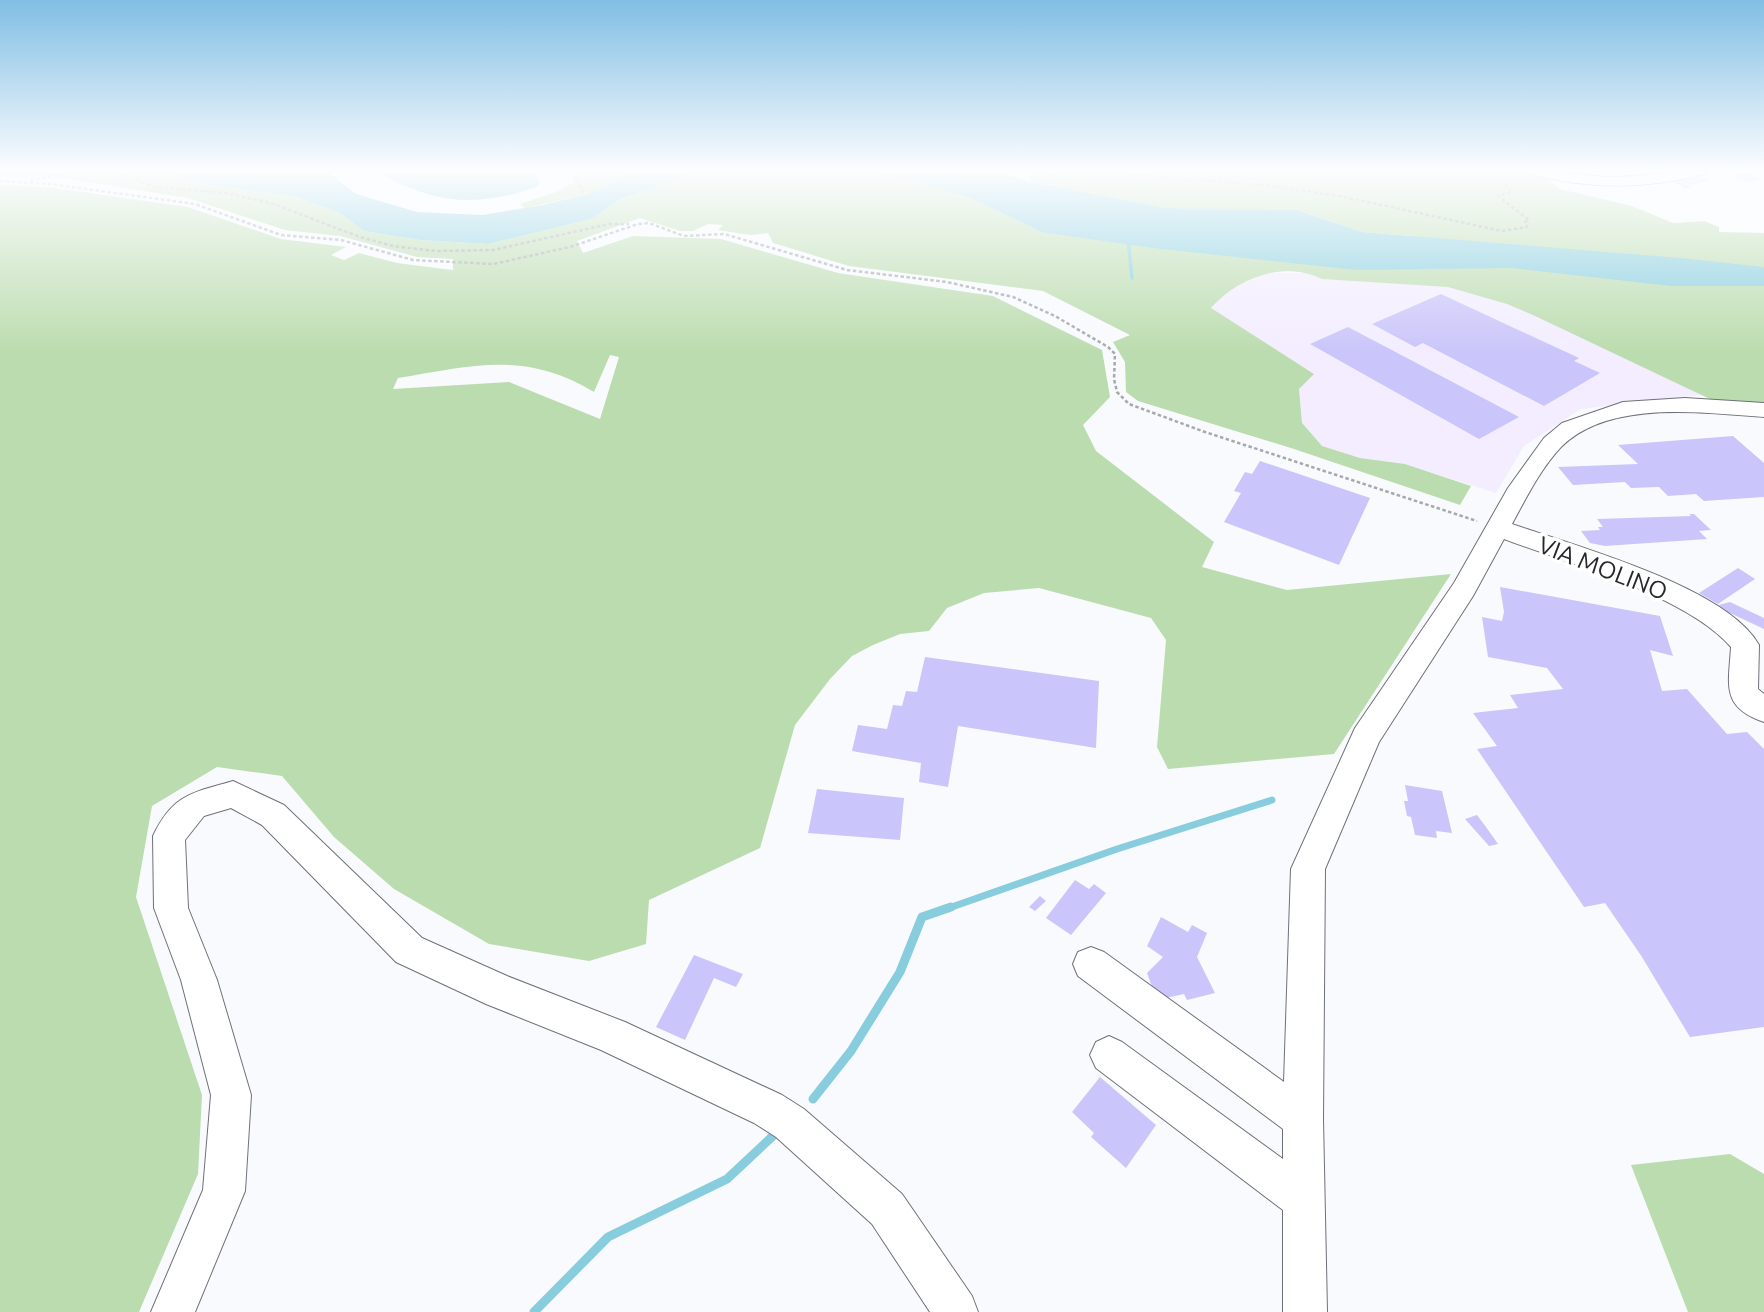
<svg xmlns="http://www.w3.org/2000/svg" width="1764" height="1312" font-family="Ubuntu,sans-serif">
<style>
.commercial{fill:#f3edff}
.green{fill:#bbdcae;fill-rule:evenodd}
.water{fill:#87cddd}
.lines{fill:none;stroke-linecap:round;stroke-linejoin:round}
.stream-far2{stroke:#87cddd;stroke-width:3.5}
.stream-far1{stroke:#87cddd;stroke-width:7}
.stream{stroke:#87cddd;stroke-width:9}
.building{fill:#cac5fa}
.minor-casing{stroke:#6f7179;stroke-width:2}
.path{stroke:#a7a8ac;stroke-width:2.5;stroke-dasharray:3.5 2.5;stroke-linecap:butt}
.minor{fill:#fff;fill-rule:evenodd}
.labels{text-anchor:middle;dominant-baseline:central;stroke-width:7;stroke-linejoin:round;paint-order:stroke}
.street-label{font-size:24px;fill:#26272b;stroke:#fff}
</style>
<rect width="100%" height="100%" fill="#f9fafe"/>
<path class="commercial" d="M1264 273H1310L1322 279 1425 284 1490 292 1710 394 1581 409 1524 446 1496 493 1405 464 1360 458 1322 446 1302 424 1299 389 1313 373 1211 309 1225 292Z"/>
<path class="green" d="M0 171H164L202 184 294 196 340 213 364 231 420 240 488 244 591 219 621 199 704 171H844L911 179 970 198 1041 232 1414 236 1362 232 1297 210 1163 208 1032 182 1026 171 1056 174 1068 171H1528L1542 175 1560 189 1632 206 1673 223 1704 221 1719 227V232L1764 233V405L1712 400 1533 315 1507 304 1448 287 1322 279C1284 260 1237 278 1211 308L1314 374 1299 389 1302 423 1322 446 1360 458 1405 464 1471 486 1460 505 1294 449 1138 401 1126 392 1125 362 1113 342 1130 335 1043 291 849 266 773 243 768 233 750 235 718 230 723 225 708 224 693 231H680L640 218 577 241 583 253 633 236 721 239 838 273 993 296 1102 350 1110 397 1083 425 1096 451 1214 542 1202 567 1287 590 1451 574 1334 754 1168 769 1157 747 1166 640 1151 618 1039 588 984 593 947 608 929 631 900 634 873 645 852 656 830 679 795 725 760 848 649 900 646 944 589 961 489 944 394 889 334 837 282 776 217 767 152 806 136 897 202 1095 198 1174 139 1312H0V185L48 187 188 207 281 239 346 247 331 255 344 260 359 253 397 263 453 270V259L417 257 340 236 285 230 188 198 50 176 0 177ZM610 355 619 357 600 419 509 382 393 389 398 378C472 366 525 350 594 392Z
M569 171H637L588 194 525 208 520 204 559 191 574 182Z
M1730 1154 1764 1174V1312H1688L1631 1165Z"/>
<path class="water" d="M164 171H327L356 194 417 212 482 215 543 205 588 194 637 171H704L621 199 591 219 488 244 420 240 364 231 340 213 294 196 202 184Z
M390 171H537L539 186C481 207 439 205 384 176Z
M844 171H993L1032 182 1164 208 1297 210 1362 232 1681 258 1764 267V286H1671L1511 268 1356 270 1153 248 1041 232 970 198 911 180Z"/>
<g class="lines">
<path class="stream-far2" d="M1128 239 1132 278"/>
<path class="stream-far1" d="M946 909 1117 849 1272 800"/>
<path class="stream" d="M813 1099 851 1051 900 972 922 917 951 907
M534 1312 608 1237 727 1179 775 1134"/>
</g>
<path class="building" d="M1737 171 1755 176 1760 179 1749 182 1732 177Z
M1697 174 1710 180 1692 185 1680 182 1692 187 1685 189 1672 181Z
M1441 294 1579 358 1574 361 1600 373 1544 406 1423 343 1415 347 1372 324Z
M1348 327 1519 417 1479 439 1310 344Z
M1733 436 1764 463V497L1704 501 1696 494 1668 496 1659 487 1631 488 1625 482 1573 485 1558 467 1638 464 1618 445Z
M1260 461 1370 498 1339 565 1224 522 1241 493 1234 491 1245 472 1252 474Z
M1689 514H1694L1711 530 1699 531 1707 539 1605 546 1590 543 1581 531 1600 530 1598 527H1603L1597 519 1691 516Z
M1738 568 1755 579 1718 604 1699 593Z
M1500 587 1660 616 1673 656 1650 650 1662 691 1687 689 1727 734 1747 732 1764 749V1027L1690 1037 1642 957 1605 903 1584 907 1477 749 1497 746 1473 713 1518 708 1510 695 1563 689 1547 668 1488 657 1482 617 1502 621 1504 612Z
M1730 602 1764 618V629L1715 606Z
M925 657 1099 681 1096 748 958 726 948 787 919 782 921 763 852 751 858 725 887 729 893 705 902 706 906 691 917 692Z
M1405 785 1442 791 1452 833 1436 831 1437 838 1415 835 1411 817 1407 816 1404 801H1408Z
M817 789 904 798 900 840 808 833Z
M1477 815 1486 827 1498 844 1489 846 1465 819Z
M1075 880 1089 889 1094 884 1106 893 1071 935 1046 918Z
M1040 896 1046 901 1035 911 1029 907Z
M1161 917 1188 932 1192 925 1207 933 1197 957 1215 993 1187 1000 1184 994 1157 1000 1147 973 1163 957 1147 946Z
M694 955 743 974 736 987 714 978 685 1040 656 1027Z
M1100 1077 1156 1125 1126 1168 1091 1137 1094 1133 1072 1112Z"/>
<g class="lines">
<g class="minor-casing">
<path id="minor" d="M1530 171C1559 169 1589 178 1618 177 1648 176 1677 169 1707 171L1705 174C1646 189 1590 190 1532 174Z
M1685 398 1764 403V417C1703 413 1609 399 1561 447 1541 468 1526 498 1512 524 1575 546 1727 587 1759 645L1758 689 1764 694V722C1720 707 1729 684 1731 647 1687 596 1568 563 1504 539L1473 596 1379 742 1325 869 1323 1119 1327 1312H1283V1210L1096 1068 1090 1055 1096 1042 1109 1036 1122 1042 1283 1159V1129L1078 976 1073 964 1078 952 1091 947 1104 952 1284 1082 1291 869 1355 728 1454 583 1508 488 1544 438 1562 423 1623 402Z
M233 781 284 805 422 938 507 976 625 1022 782 1095 804 1109 902 1194 972 1296 978 1312H930L872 1224 776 1137 754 1123 601 1050 486 1004 396 962 262 825 231 808 204 816 185 840 188 908 217 980 251 1095 245 1191 195 1312H151L203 1190 211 1095 181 980 154 908 153 836C173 794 192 793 233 781Z"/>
</g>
<path class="path" d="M1087 171 1273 186 1345 197 1502 231 1527 227 1525 222 1529 220 1498 196 1512 192 1506 185 1511 178 1510 171
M30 180 87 171 127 175 153 187 225 193 271 203 360 237 393 246 436 251 493 250 609 224H629
M0 181 50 184 195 204 281 235 341 240 413 260 493 264 570 247 638 224 649 223 684 236 724 234 847 270 947 282 1013 297 1055 316 1108 347 1115 354 1114 379 1117 392 1129 404 1205 432 1477 521
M583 193 576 177 585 171"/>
<use href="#minor" class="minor"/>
</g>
<linearGradient id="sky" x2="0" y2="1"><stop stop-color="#81bee4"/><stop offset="0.48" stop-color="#fcfdff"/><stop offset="1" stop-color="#fcfdff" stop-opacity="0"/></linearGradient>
<rect width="1764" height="354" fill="url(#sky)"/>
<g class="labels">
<g class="street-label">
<text transform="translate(1603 568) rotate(21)">VIA MOLINO</text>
</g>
</g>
</svg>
